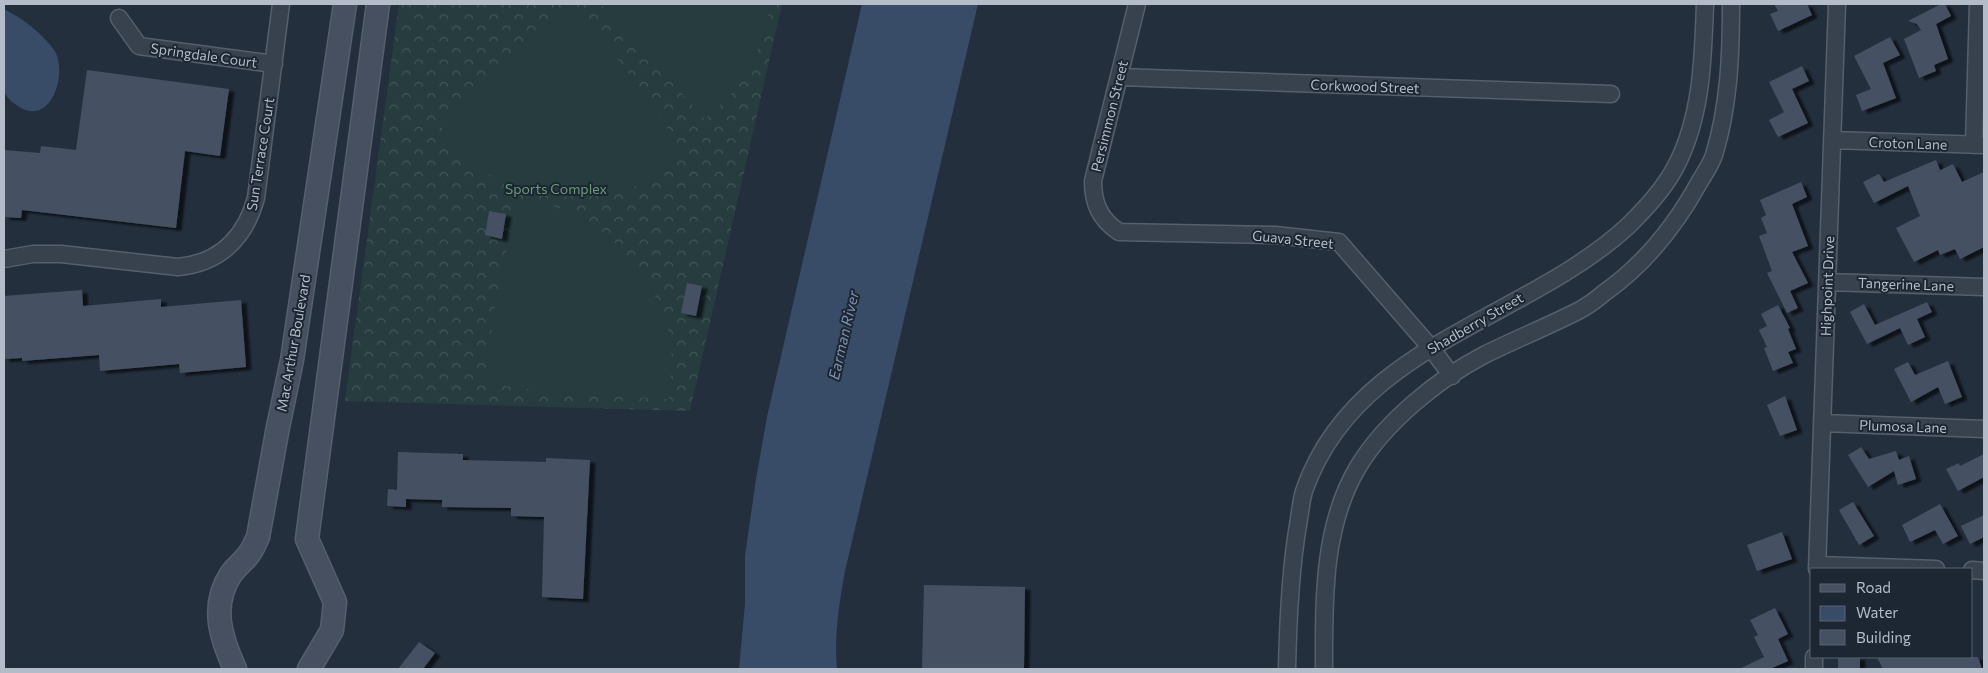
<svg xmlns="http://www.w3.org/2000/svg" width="1988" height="673" font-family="Commissioner,sans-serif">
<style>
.forest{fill:url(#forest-crowns)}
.garden{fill:#263c3f}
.water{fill:#394c67}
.building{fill:#455162;filter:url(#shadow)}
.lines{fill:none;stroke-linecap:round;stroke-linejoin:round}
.street-casing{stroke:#565f6c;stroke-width:19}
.secondary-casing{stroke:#565f6c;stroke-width:25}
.street{stroke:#38414e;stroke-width:16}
.secondary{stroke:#465061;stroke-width:22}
.labels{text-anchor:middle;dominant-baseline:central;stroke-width:4;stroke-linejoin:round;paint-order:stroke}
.street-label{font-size:14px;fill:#b4bcc9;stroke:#1d2633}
.park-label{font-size:14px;fill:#6b9a76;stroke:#1d2633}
.water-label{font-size:15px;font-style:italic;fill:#7c92b1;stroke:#1d2633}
</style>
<defs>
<pattern id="forest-crowns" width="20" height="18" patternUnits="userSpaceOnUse" patternTransform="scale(1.25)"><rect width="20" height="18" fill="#263c3f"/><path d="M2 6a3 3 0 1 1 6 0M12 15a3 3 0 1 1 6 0" fill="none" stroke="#435659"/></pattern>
<filter id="shadow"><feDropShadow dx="5.5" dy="3" stdDeviation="1" flood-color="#0009"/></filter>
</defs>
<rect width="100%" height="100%" fill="#242f3e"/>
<path class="forest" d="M399 4H782L690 411 345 401Z"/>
<path class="garden" d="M601 4H770C766 34 754 64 735 89 727 100 715 109 705 119Z
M569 6 581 8 685 153C668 167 648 182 627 189 575 205 521 196 476 167 466 161 452 152 447 142 444 135 442 127 439 120Z
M517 201C535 203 553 205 569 212 619 234 657 282 669 335 674 356 671 378 669 399L557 393 492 384 486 376 495 305Z"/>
<path class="water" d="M862 4H978L845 571C839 604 834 636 837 669H739L745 604V556L756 479 767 417Z
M4 9C23 19 41 32 54 50 68 70 53 125 21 108 15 104 8 100 5 93 1 84 4 23 4 9Z"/>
<path class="building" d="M1774 4H1807L1812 15 1778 31 1770 14 1778 11Z
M1941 4H1945L1951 16 1936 24 1948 59 1934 65 1936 71 1919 78 1904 39 1921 30 1917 24 1908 21Z
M1890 37 1900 55 1883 63 1896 98 1862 111 1856 95 1871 89 1854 56Z
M1802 66 1809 81 1792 89 1808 123 1778 137 1769 120 1784 112 1769 82Z
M87 70 229 89 220 156 185 151 176 228 22 210 21 218 4 217V150L40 153 41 146 76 150Z
M1936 160 1940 170 1928 176 1953 164 1962 182 1984 172V247L1960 259 1955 249 1940 255 1938 250 1914 262 1896 228 1920 216 1908 186 1874 203 1863 182 1879 174 1884 182Z
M1801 182 1807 197 1792 204 1808 246 1792 252 1808 283 1790 291 1798 308 1787 313 1767 273 1772 271 1759 236 1767 233 1761 218 1766 215 1760 200Z
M489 211 506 214 502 239 485 235Z
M687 283 702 286 696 316 681 313Z
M82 290 83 306 161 299V307L241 300 246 367 180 373 179 364 100 371 99 355 22 361V358L4 359V296Z
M1927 302 1932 312 1917 319 1925 337 1908 345 1900 328 1867 344 1850 312 1864 304 1875 325Z
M1778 305 1790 328 1788 329 1796 349 1788 352 1793 363 1773 371 1764 348 1767 347 1759 330 1767 326 1761 314Z
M1948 361 1962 397 1945 404 1938 387 1911 402 1894 369 1908 362 1915 375Z
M1785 396 1797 430 1780 436 1767 405Z
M1861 447 1869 459 1896 451 1899 460 1909 456 1916 479 1898 485 1894 471 1868 487 1848 455Z
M398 452 463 454V460L546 462V458L590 460 583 599 542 597 544 517 511 516V508L442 507V500L406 499V507L387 506 388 489 397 490Z
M1984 454V477L1958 491 1946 469 1959 463 1960 466Z
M1853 502 1874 536 1859 545 1839 510Z
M1940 504 1958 536 1943 544 1935 530 1910 542 1902 525Z
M1984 515V537L1970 544 1961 526Z
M1782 532 1792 559 1757 571 1747 545Z
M924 585 1025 587 1024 669H922Z
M1775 608 1788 634 1778 639 1788 661 1770 669H1739L1764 657 1754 637 1758 635 1750 620Z
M419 642 435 653 423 669H398Z
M1838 657H1860V669H1838Z
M1877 657H1978L1982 669H1883Z"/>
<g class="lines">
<g class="street-casing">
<path id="street" d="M1137 4 1093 181C1093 204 1100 219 1119 232L1275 235 1339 242 1431 348 1452 376
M119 18 139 46 274 64
M1119 77 1611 94
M1832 140 1984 145
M1974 145 1978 4
M4 259 33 254H61L178 267C220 263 245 238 256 198L281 4
M1827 282 1984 287
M1822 423 1984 429
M1818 565 1936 569
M1817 569 1837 4
M1972 570 1984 571
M1287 669C1288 621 1290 572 1298 525 1300 514 1301 501 1304 491 1355 344 1525 321 1628 226 1646 208 1664 189 1676 166 1702 116 1703 59 1705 4
M1324 669C1324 602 1322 527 1358 467 1385 422 1438 379 1484 355 1516 339 1549 326 1580 310 1589 305 1597 299 1604 293 1645 264 1676 225 1700 181 1705 173 1711 164 1714 155 1729 106 1731 55 1731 4
M1814 669V657"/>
</g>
<g class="secondary-casing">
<path id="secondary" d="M235 669C221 638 210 606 231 574 236 567 244 561 249 554 253 549 255 543 258 537L278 427 292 360 345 4
M309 669 332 630 335 602 307 539 378 4"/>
</g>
<use href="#street" class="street"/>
<use href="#secondary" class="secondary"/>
</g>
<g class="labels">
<g class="street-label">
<text transform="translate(204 55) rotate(8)">Springdale Court</text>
<text transform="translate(1365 86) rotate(2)">Corkwood Street</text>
<text transform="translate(1109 116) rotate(-76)">Persimmon Street</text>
<text transform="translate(1908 143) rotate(2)">Croton Lane</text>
<text transform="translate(260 154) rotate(-81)">Sun Terrace Court</text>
<text transform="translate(1293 239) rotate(6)">Guava Street</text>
<text transform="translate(1906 284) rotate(2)">Tangerine Lane</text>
<text transform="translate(1827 286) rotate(-88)">Highpoint Drive</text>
<text transform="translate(1475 323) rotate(-30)">Shadberry Street</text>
<text transform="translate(293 343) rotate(-80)">Mac Arthur Boulevard</text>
<text transform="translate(1903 426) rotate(2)">Plumosa Lane</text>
</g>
<g class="park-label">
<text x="556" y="188">Sports Complex</text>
</g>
<g class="water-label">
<text transform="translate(843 335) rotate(-77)">Earman River</text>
</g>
</g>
<rect width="1988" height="673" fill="none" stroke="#b4bcc9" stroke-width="10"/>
<rect x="1810" y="568" width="162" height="90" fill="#1d2633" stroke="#59626f"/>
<rect x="1820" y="584" width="25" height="8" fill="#465061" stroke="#59626f"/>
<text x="1856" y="593" font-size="15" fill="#b4bcc9">Road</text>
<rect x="1820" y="606" width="25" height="15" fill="#394c67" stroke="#59626f"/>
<text x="1856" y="618" font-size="15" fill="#b4bcc9">Water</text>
<rect x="1820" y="630" width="25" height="15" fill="#455162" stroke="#59626f"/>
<text x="1856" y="643" font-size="15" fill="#b4bcc9">Building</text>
</svg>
